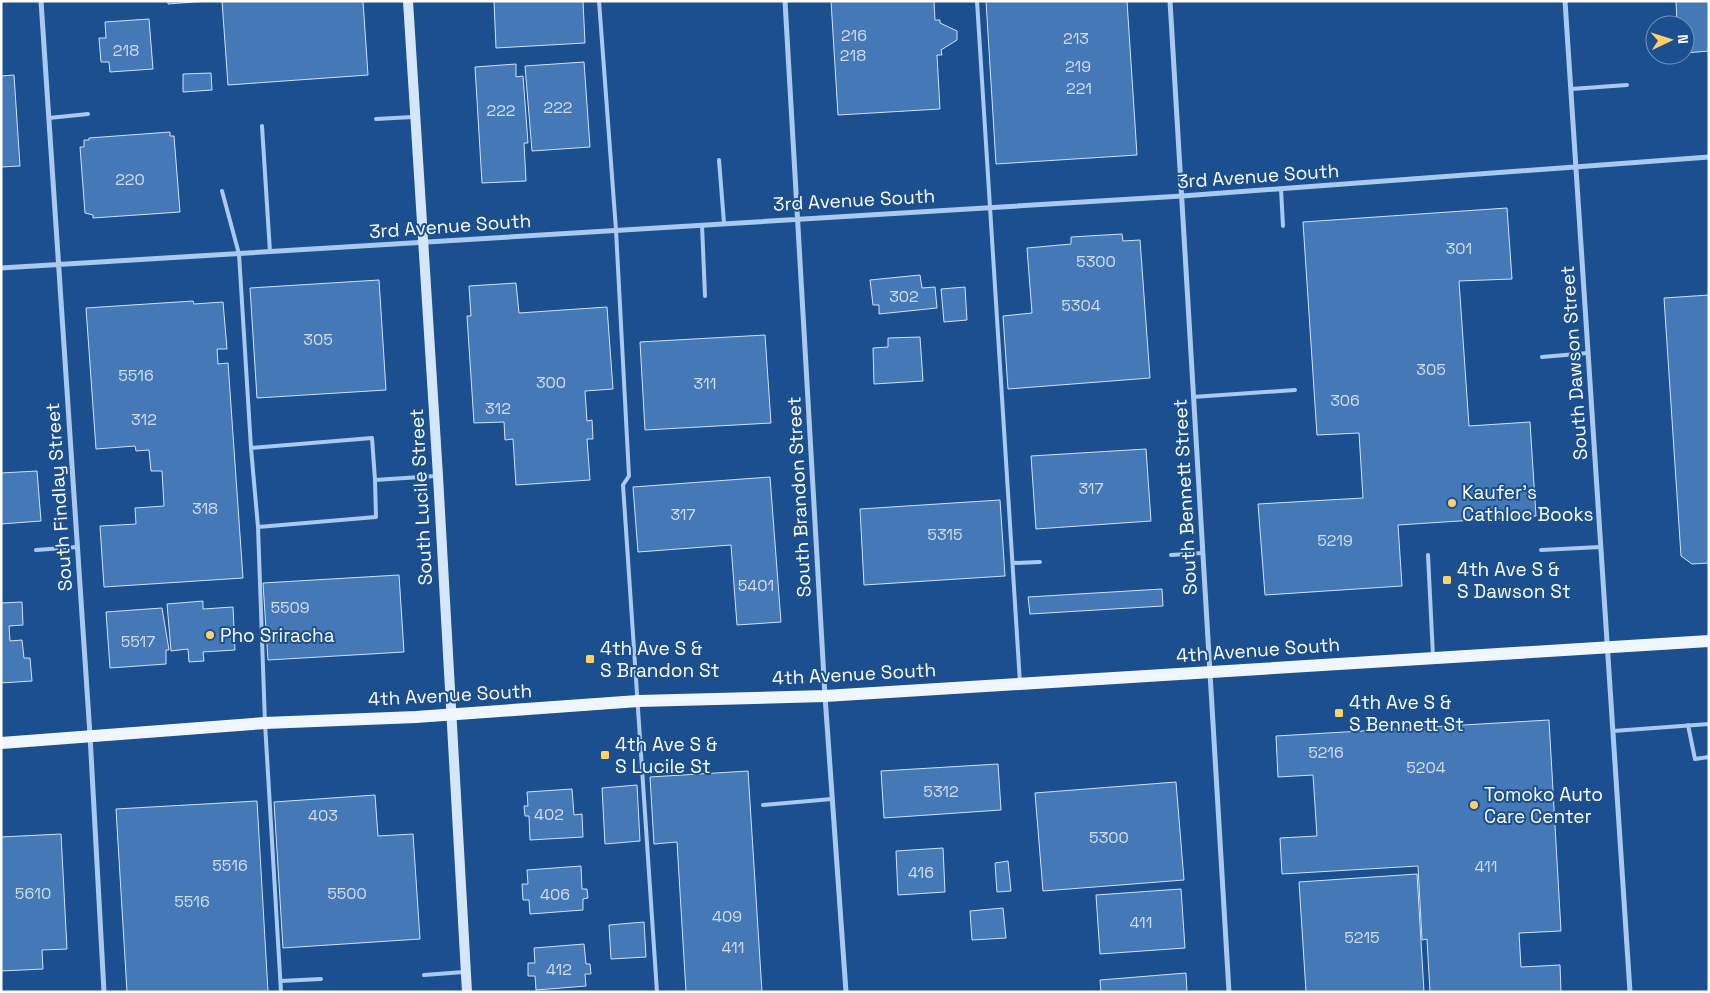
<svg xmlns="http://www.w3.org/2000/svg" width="1710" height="993" font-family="'Space Grotesk',sans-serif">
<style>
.building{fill:#4478b7;stroke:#cfe3fa}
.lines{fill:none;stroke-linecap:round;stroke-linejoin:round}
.lane{stroke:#a9c9ee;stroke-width:4}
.street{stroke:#a9c9ee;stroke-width:5}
.secondary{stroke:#d6e6fa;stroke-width:10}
.primary{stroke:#f0f6ff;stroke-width:12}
.poi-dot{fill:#ffd166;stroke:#1b4f8f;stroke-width:2}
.labels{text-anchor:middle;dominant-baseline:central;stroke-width:4;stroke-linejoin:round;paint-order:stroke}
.number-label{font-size:16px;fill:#d0dded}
.street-label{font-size:19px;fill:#fff;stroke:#1b4f8f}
.poi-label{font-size:19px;fill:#fff;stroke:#1b4f8f;text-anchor:start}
</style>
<rect width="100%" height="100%" fill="#1b4f8f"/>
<path class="building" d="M168 1H207L168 4Z
M222 1H363L368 75 228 85Z
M494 1H583L585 43 496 48Z
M831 1H934L935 20H940V23L957 31V40L941 50 942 55H937L940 109 838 115Z
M986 1H1127L1137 155 996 164Z
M1676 1H1709V51L1685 53V25H1677Z
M149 19 153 69 110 72 109 62H101L99 38H106L105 22Z
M584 62 590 147 532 151 525 66Z
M516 64V77L523 76 528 143H524L526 181 482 183 475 67Z
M211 73 212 90 183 92V74Z
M14 75 20 166 1 167V76Z
M170 132V136H174L180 212 93 218V215L85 213 80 147H84V140H89V138Z
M1507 208 1512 279 1459 281 1469 426 1530 422 1536 516 1398 525 1402 586 1265 595 1258 504 1363 498 1359 433 1317 435 1303 222Z
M1122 234 1123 241 1140 240 1150 378 1008 389 1003 316 1032 313 1027 248 1071 244V237Z
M920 275 922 288 935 287 937 308 879 314V305H873L870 280Z
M379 280 386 390 257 398 250 288Z
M516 283 519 313 607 307 613 389 585 391 587 421 592 420 593 439H587L590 480 516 485 513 439 505 440 504 422 474 423 467 316H471L469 286Z
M965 287 967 320 944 322 941 289Z
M1709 295V563L1692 564 1681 556 1664 298Z
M193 301 194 304 223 302 227 349H217L218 364 228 363 243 578 104 587 100 526 136 524 135 508 164 506 162 471H151L149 450 136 451 135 446 96 449 86 308Z
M765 335 771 423 645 430 640 342Z
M920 337 923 381 874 384 873 348 888 347V338Z
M1146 449 1151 521 1036 529 1031 456Z
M37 471 41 521 1 524V473Z
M770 477 781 622 737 625 731 545 638 552 633 487Z
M1000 500 1005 576 864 585 860 509Z
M399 575 404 652 268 660 263 583Z
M1162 589 1163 606 1030 614 1028 597Z
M203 601V609L233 607 235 650 203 652 204 661 189 662 188 649 171 651 167 604Z
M22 602 23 625 9 626 10 641 22 640 24 658H30L32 681 1 683V603Z
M162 608 169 650H166V664L110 668 106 612Z
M1549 720 1561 931 1519 933 1521 967 1560 965 1561 992H1430L1427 939 1422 940 1418 866 1282 874 1280 838 1317 836 1313 775 1278 777 1276 736Z
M998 764 1001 810 884 818 881 771Z
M748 771 762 992H686L677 842 654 844 650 777Z
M1176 782 1184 880 1043 891 1035 793Z
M637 785 640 841 605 844 602 788Z
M572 789 574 815 582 814 583 837 530 840 529 816H525L524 806H528L527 792Z
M375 795 378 836 413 834 420 939 283 948 274 802Z
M257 801 268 992H127L116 809Z
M61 834 67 949 42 950 43 969 1 971V837Z
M943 848 945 892 898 895 896 851Z
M1008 861 1011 891 997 892 995 863Z
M581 866 582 889H587L588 898 583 899V910L530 914 529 900H523L522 884H528L527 870Z
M1417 874 1424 992H1306L1299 882Z
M1181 889 1185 948 1100 954 1096 895Z
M1003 908 1006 938 972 940 970 911Z
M644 922 646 957 611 959 609 925Z
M584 944 586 964H590L591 974H585L586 986 536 990 535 976H528V963H535L534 948Z
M1186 973 1187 992H1101L1100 980Z"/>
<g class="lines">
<path class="lane" d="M599 1 616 230 629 476 623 485 657 992
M977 1 1020 683
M1571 89 1627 85
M49 118 88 114
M376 119 413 117
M262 126 270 252
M719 160 724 223
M1281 189 1283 226
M222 191 239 254 251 448
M702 225 705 296
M1542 357 1588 353
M1193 397 1295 390
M375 480 376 517 258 527 251 448 372 438 375 480 436 476
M258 527 265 723 281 992
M36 550 77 547
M1541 550 1601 547
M1171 555 1203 553
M1428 555 1433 656
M1013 563 1040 562
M1688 725 1695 759 1709 757
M1613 731 1709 724
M763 805 832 799
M424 975 464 972
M281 981 321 979"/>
<path class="street" d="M41 1 90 735 104 992
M785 1 825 696 846 992
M1170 1 1229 992
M1565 1 1630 992
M1 268 1182 196 1709 157"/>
<path class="secondary" d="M408 1 438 476 467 992"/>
<path class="primary" d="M1 743 265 723 416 717 638 701 825 696 1709 641"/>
</g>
<g class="poi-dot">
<circle cx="1452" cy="503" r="5"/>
<rect x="1442" y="575" width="10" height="10" rx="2.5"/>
<circle cx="210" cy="635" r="5"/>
<rect x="585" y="654" width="10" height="10" rx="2.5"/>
<rect x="1334" y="708" width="10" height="10" rx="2.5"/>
<rect x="600" y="750" width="10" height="10" rx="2.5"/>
<circle cx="1474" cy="805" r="5"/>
</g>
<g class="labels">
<g class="number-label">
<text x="854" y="35">216</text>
<text x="1076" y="38">213</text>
<text x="126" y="50">218</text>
<text x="853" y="55">218</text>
<text x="1078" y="66">219</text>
<text x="1079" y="88">221</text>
<text x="558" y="107">222</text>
<text x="501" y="110">222</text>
<text x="130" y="179">220</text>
<text x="1459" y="248">301</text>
<text x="1096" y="261">5300</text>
<text x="904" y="296">302</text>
<text x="1081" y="305">5304</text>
<text x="318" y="339">305</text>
<text x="1431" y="369">305</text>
<text x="136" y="375">5516</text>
<text x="551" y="382">300</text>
<text x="705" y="383">311</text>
<text x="1345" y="400">306</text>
<text x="498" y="408">312</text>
<text x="144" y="419">312</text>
<text x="1091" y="488">317</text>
<text x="205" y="508">318</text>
<text x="683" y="514">317</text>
<text x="945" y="534">5315</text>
<text x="1335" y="540">5219</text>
<text x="756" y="585">5401</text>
<text x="290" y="607">5509</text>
<text x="138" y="641">5517</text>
<text x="1326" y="752">5216</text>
<text x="1426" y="767">5204</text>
<text x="941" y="791">5312</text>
<text x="549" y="814">402</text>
<text x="323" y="815">403</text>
<text x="1109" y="837">5300</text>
<text x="230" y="865">5516</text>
<text x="1486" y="866">411</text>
<text x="921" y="872">416</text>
<text x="33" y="893">5610</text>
<text x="347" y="893">5500</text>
<text x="555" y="894">406</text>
<text x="192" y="901">5516</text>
<text x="727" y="916">409</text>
<text x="1141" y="922">411</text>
<text x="1362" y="937">5215</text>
<text x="733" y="947">411</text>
<text x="559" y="969">412</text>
</g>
<g class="street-label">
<text transform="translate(1258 176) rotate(-4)">3rd Avenue South</text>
<text transform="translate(854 200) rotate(-3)">3rd Avenue South</text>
<text transform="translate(450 226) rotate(-4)">3rd Avenue South</text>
<text transform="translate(1574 363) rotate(-94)">South Dawson Street</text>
<text transform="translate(59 497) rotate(-94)">South Findlay Street</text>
<text transform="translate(421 497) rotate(-93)">South Lucile Street</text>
<text transform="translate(799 497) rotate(-93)">South Brandon Street</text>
<text transform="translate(1185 497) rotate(-93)">South Bennett Street</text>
<text transform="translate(1258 650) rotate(-4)">4th Avenue South</text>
<text transform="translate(854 674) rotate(-3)">4th Avenue South</text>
<text transform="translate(450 695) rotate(-3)">4th Avenue South</text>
</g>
<g class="poi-label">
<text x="1462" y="492">Kaufer's<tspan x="1462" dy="22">Cathloc Books</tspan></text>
<text x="1457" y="569">4th Ave S &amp;<tspan x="1457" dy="22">S Dawson St</tspan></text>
<text x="220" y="635">Pho Sriracha</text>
<text x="600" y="648">4th Ave S &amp;<tspan x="600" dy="22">S Brandon St</tspan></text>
<text x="1349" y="702">4th Ave S &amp;<tspan x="1349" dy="22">S Bennett St</tspan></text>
<text x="615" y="744">4th Ave S &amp;<tspan x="615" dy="22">S Lucile St</tspan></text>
<text x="1484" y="794">Tomoko Auto<tspan x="1484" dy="22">Care Center</tspan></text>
</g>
</g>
<rect width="1710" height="993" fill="none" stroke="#ffffff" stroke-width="5"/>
<g transform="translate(1670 40) rotate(86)"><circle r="24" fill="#1b4f8f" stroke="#7695bc"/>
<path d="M0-4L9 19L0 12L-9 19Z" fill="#ffd166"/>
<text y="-8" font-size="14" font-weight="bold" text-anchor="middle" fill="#ffffff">N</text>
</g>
</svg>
